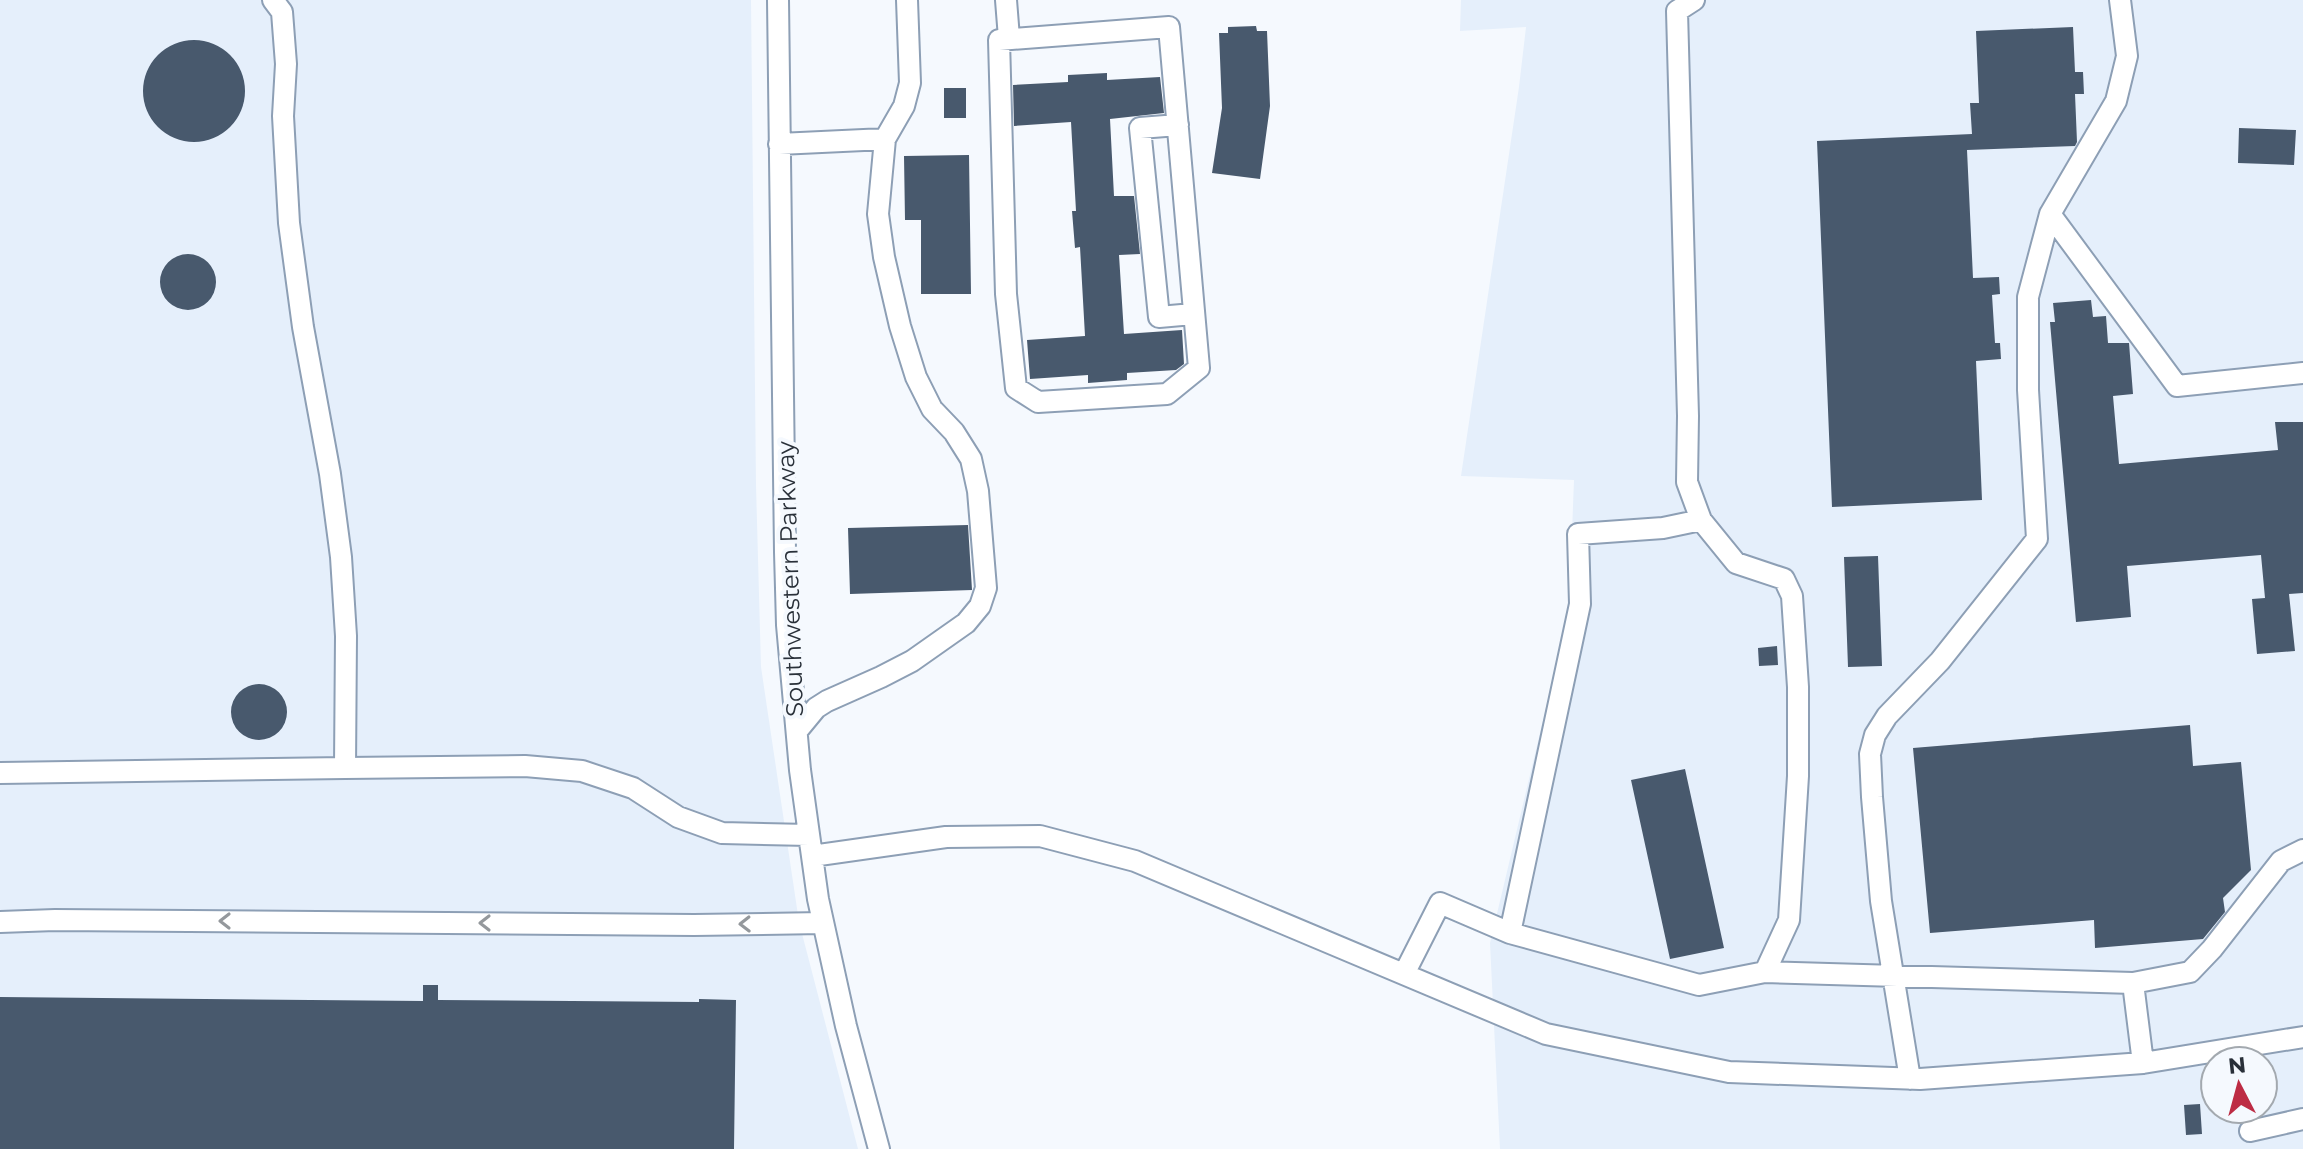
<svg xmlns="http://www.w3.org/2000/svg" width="2303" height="1149" font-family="Montserrat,sans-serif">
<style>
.built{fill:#e5effb;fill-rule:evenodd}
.building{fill:#48596d}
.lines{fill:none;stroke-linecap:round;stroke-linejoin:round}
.minor-casing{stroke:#8d9fb5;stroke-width:24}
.minor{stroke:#fff;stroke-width:20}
.oneway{stroke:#94989c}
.labels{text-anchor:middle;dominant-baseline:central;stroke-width:8;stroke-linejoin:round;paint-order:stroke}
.street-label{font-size:24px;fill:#293039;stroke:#f5f9fe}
</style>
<rect width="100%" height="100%" fill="#f5f9fe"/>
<path class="built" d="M0 0H751L756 485 761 667 799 922 858 1149H0Z
M1461 0H2303V1149H1500L1490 943 1569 611 1574 480 1461 476 1519 87 1526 27 1460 31ZM2215 1061H2263V1109H2215Z"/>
<path class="building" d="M1256 26 1257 31H1267L1270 106 1260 179 1212 173 1222 108 1219 33H1228V27Z
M2073 27 2075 72H2083L2084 94H2075L2077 142 2075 146 1967 150 1973 278 1999 277 2000 294 1992 295 1995 343H2000L2001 359 1976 361 1982 500 1832 507 1817 141 1972 134 1970 103H1979L1976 31Z
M143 91a51 51 0 1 1 102 0a51 51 0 1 1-102 0Z
M1107 73V80L1160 77 1164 113 1110 119 1114 196H1134L1140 254 1119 255 1124 334 1182 330 1184 364 1176 370 1127 373V380L1088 383V375L1030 379 1027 340 1085 336 1080 247 1075 248 1072 211H1076L1071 122 1014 126 1013 85 1068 82V75Z
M944 88H966V118H944Z
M2239 128 2296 130 2294 165 2238 163Z
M969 155 971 294H921V220H905L904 156Z
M160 282a28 28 0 1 1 56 0a28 28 0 1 1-56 0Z
M2091 300 2093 317 2106 316 2108 343H2129L2133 394 2113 396 2119 464 2278 450 2275 422H2303V593L2289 594 2295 651 2257 654 2252 599 2265 598 2261 555 2127 566 2131 617 2076 622 2050 322H2055L2053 303Z
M968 525 972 590 850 594 848 528Z
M1878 556 1882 666 1848 667 1844 557Z
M1777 646 1778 665 1759 666 1758 648Z
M231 712a28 28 0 1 1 56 0a28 28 0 1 1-56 0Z
M2190 725 2193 766 2241 762 2251 870 2223 898 2225 912 2203 939 2095 948 2094 920 1930 933 1913 748Z
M1685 769 1724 948 1670 959 1631 780Z
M423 985H438V1000L699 1002V999L736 1000 734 1149H0V997L423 1001Z
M2200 1104 2202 1134 2186 1135 2184 1105Z"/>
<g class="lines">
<g class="minor-casing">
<path id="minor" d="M778 0 785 552 787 625 800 770 818 899 846 1026 879 1149
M1006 0 1009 38
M1169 27 1199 368 1167 394 1038 402 1016 388 1006 294 999 40Z
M1178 125 1140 128 1159 317 1193 314
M779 144 885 139
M2050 214 2177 386 2303 373
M797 731 816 708 827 701 881 677 912 661 966 623 980 606 986 588 978 491 971 459 954 432 932 409 916 377 900 326 884 257 878 214 885 139 904 106 910 83 907 0
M345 768 525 766 582 771 633 788 678 817 722 833 809 835
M0 773 345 768 346 636 341 557 330 474 303 327 289 223 283 116 286 64 282 12 273 0
M812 856 946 837 1040 836 1135 861 1546 1034 1729 1072 1920 1079 2143 1063 2303 1037
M0 922 55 920 694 925 823 923
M1510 933 1699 985 1765 972 1789 920 1798 776V687L1792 596 1784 579 1736 563 1701 520 1687 482 1688 416 1677 11 1694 0
M1765 972 2133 983 2190 972 2212 949 2281 861 2303 850
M1404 974 1440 903 1510 933 1580 604 1578 534 1663 528 1701 520
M2133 983 2143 1063
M1910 1079 1881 901 1872 797 1870 754 1875 735 1887 716 1940 661 2037 539 2028 390V297L2050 214 2116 101 2127 56 2120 0
M2250 1131 2303 1119"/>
</g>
<use href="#minor" class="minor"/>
</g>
<defs><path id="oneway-chevron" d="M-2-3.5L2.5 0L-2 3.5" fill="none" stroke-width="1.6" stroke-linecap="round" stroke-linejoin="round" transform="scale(2)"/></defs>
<g class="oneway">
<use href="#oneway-chevron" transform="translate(225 921) rotate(-180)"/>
<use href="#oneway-chevron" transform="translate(485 923) rotate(-180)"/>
<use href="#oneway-chevron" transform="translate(745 924) rotate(179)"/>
</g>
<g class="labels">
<g class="street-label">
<text transform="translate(790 579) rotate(-92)">Southwestern Parkway</text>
</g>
</g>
<g transform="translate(2239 1085) rotate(354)"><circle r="38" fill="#f5f9fe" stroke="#a3a9af" stroke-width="2"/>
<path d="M0-6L14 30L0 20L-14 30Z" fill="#bd2c44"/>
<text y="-12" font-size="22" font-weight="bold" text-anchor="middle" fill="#293039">N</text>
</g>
</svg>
